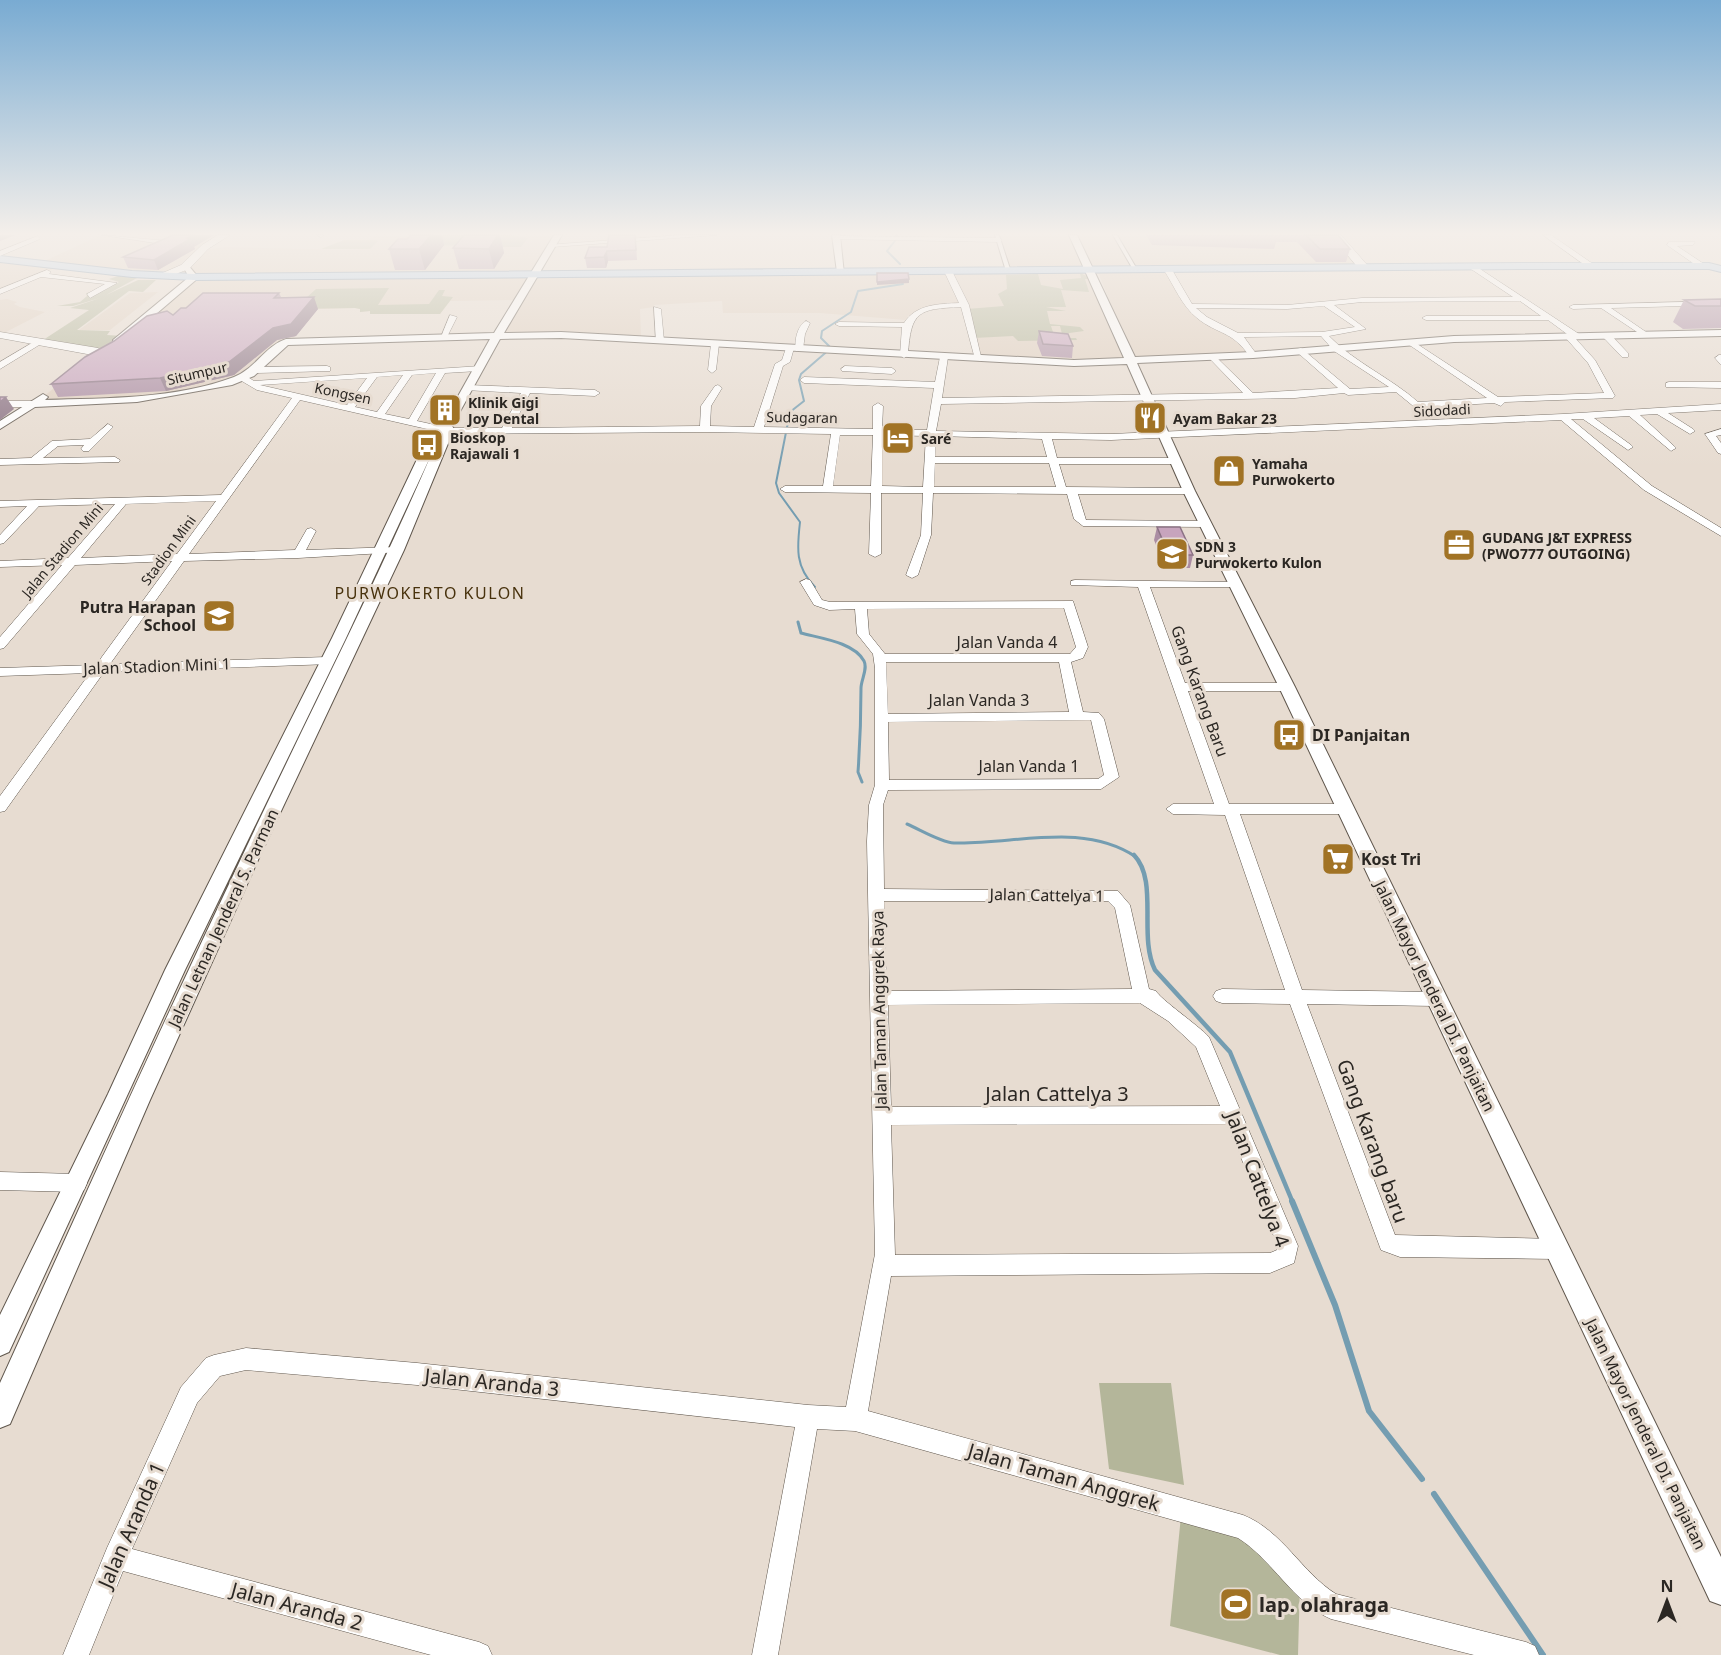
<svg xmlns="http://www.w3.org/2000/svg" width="1721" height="1655" font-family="'Noto Sans',sans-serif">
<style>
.built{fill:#dfcfbf}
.green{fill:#b4b69a}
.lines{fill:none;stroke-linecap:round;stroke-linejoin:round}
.stream-far3{stroke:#749db1;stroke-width:2}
.stream-far2{stroke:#749db1;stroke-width:3}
.stream-far1{stroke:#749db1;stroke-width:4.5}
.stream{stroke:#749db1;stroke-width:6}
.pedestrian-casing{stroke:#5f564c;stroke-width:2}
.minor-casing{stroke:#5f564c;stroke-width:1}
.tertiary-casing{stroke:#5f564c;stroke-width:2}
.secondary-casing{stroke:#5f564c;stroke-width:1}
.primary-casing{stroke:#5e81a2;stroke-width:2}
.pedestrian{fill:#fff;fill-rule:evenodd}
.minor{fill:#fff;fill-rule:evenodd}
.tertiary{fill:#fff;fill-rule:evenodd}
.secondary{fill:#fff;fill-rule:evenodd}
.primary{fill:#afd0f1;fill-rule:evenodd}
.wall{fill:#ab8da3}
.shaded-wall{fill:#8b7384}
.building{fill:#c7a4bd;stroke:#8b7384;stroke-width:1.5}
.labels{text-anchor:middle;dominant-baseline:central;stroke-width:6;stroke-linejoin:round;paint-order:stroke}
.far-street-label{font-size:14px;fill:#2b2723;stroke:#e7dcd1}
.far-poi-label{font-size:14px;font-weight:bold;fill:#2b2723;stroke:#e7dcd1;text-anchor:start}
.far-quarter-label{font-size:16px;letter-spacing:1.5px;fill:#48320d;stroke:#e7dcd1}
.poi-label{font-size:16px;font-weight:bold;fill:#2b2723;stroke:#e7dcd1;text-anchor:start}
.street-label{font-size:16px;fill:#2b2723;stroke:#e7dcd1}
.near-street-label{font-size:20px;fill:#2b2723;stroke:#e7dcd1}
.near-poi-label{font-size:20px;font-weight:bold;fill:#2b2723;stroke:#e7dcd1;text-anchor:start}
</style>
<rect width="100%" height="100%" fill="#e7dcd1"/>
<path class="built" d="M101 235 171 244 192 235H225L203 250 226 247 344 250 370 249 375 240H369L375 235 510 238 512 235H558L534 275 947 271 948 274 1090 272 1130 360 979 359 964 305 917 312 908 316 906 320 820 313H723L722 301 654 305V307L640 309 641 339 498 335 517 300 450 301 440 314H370V311L360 312V309L355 308 318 309 293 339 243 378 172 395 34 404 194 277 185 270 153 276 60 266 0 292V259L38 264Z
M996 235H1335L1362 268 1006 270Z
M1098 272H1168L1203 319 1235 332 1252 354 1133 361Z
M158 292 110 330H79L130 293Z
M7 299 17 302 14 304 20 307 45 312 0 335V300Z"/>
<path class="green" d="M421 235H512L528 238 521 247C489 247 451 245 416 245Z
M344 240H375L378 241 370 249H321Z
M1080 273 1093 279H1085L1089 292 1061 290 1066 307H1046L1066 311H1047L1050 324 1080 327 1084 331 1062 334 1060 326H1051L1055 338H1076L1077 340 1018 341 1013 336 974 338 967 309 1004 306 998 294 1007 289 1006 275 1038 274 1041 285 1063 289 1060 280 1081 278Z
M121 275 137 278 106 295 138 280H156L143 292 129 291 77 330 110 331 107 335 123 336 98 352 40 342 89 310 70 308 100 298 73 306H57L80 302 87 296 86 293 103 291 119 282 109 279Z
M389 288 378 305 429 304 439 290H445L442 296 453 297 440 314H370V311L360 312V309L355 308 294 309 316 289Z
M1099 1383H1171L1184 1485 1109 1469Z
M1181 1516 1268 1548 1300 1582 1298 1655H1280L1170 1626Z"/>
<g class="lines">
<path class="stream-far3" d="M896 235 898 237 887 251 900 264
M815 587C795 567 797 548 800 522L779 493 776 483 790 412 804 401 799 380 801 374 831 348 821 338 822 331 851 312 858 291 903 284"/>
<path class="stream-far2" d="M798 622 801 633C819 638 854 642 864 661 868 669 861 680 861 688 861 716 860 744 858 772L862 782
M907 824C921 830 940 842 954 843 1014 845 1082 821 1136 857"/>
<path class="stream-far1" d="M1134 855C1159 881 1138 936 1155 970L1230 1052 1293 1203"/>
<path class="stream" d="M1292 1201 1335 1305 1369 1411 1422 1479
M1434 1494 1543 1655"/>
<g class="pedestrian-casing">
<path id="pedestrian" d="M995 235H999L1011 272 1006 271Z
M1113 235H1117L1138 271H1134Z"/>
</g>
<g class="minor-casing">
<path id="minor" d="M102 235 168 241 185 235H194L169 245Z
M317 235H324L321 237Z
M680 235H717L552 247 548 245Z
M1543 235H1551L1596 266 1589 268Z
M38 236 40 239 0 256V251Z
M836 236 999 238 1002 240 999 242 834 239Z
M1669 242H1695L1693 245 1677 246 1707 266 1700 268 1667 245Z
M1474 265 1579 334V338H1575L1595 360 1615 396 1613 398 1505 402 1501 406 1494 403 1424 407 1428 411 1423 414 1396 392 1348 395 1344 393 1295 398 941 404 936 431 1111 434 1563 414 1721 404V410L1668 413 1693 429 1695 431 1690 434 1657 414 1640 415 1674 446 1676 448 1671 451 1629 416 1594 418 1631 445 1633 447 1628 450 1583 419H1571L1652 486 1721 528V536L1644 490 1561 420 1111 440 1052 439 1057 458H1176L1181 461 1176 464H1059L1066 487 1189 488 1194 491 1189 494H1078L1086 520 1205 521 1210 524 1205 527 1083 526 1074 519 1067 494 933 493 931 535 918 575 912 578 906 575 921 535 923 493H881V554L875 557 869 554 871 493 785 492 780 489 785 486H823L831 434 705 432 449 434 300 400 189 554 295 550 307 529 311 528 316 531 306 550 397 547 403 550 401 552 298 558 184 561 110 664 327 657 333 661 331 664 104 672 5 811 0 812V796L90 673 0 676V668L96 665 172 561 75 565 4 648 0 649V637L62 565 0 567V561L68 558 115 504 39 506 4 543 0 544V535L27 506 0 507V501L221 495 292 398 257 390 240 380V376H246L254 381 481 366 482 368 478 371 445 373 417 421 449 428H502L521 393 465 390 464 388 468 385 595 390 600 393 595 396 530 393 512 428 700 426 701 406 715 386 718 385 722 388 711 406 710 426 754 427 775 364 782 360 786 348 790 345 794 348 790 362 783 366 764 427 873 429V406L878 403 883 406 882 430H927L934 388 804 383 800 380 804 377 935 382 940 357 944 354 948 357 942 398 1243 393 1210 359 1209 357 1213 354 1253 393 1338 388 1298 353V349L1301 348 1350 389 1389 387 1334 351 1321 336 1244 337 1257 355 1250 357C1232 330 1218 335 1197 318 1182 306 1174 286 1164 270L1171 268 1192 304 1287 305 1362 298 1513 297 1471 269ZM1520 301 1541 316H1426L1422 318 1426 320H1548L1567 334 1564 336 1588 363 1604 393 1498 397 1411 340H1408V344L1487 398 1418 402C1391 378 1354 362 1329 336L1366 329 1334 305 1362 302ZM1324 306 1355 327 1322 332 1238 333 1207 317 1196 308 1287 309ZM436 373 409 419 385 414 412 375ZM403 375 377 412 355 407 377 377ZM367 378 347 405 260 385ZM840 435H873L871 486H833ZM882 435 926 436 923 487 882 486ZM936 436 1042 439 1047 457H935ZM935 463H1049L1056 487H934ZM216 501 177 554 81 558 126 504Z
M948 269 952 271 969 305 982 361 975 359 961 307C918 309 911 311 908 355L904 358 900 355 902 327 839 326 835 324 839 322 904 323C916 304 939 304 959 303L944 271Z
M47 270 51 272 49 274 117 283 90 298 87 294 105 284 41 277 0 294V289Z
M1721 301V305L1611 308 1646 332V336H1643L1601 308 1573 309 1569 307 1573 305Z
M654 307 661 309 664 341 660 343 656 341Z
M450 315 457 317 447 337H441Z
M806 321 810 323 805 334 803 349 796 351C794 341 797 326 806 321Z
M1603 333H1609L1628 353V357H1622L1603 337Z
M37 340 44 342 0 369V362Z
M715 341 719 344 716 370 712 373 708 370 711 344Z
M1719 355H1721V365L1715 358Z
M327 366 330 367V371L257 373 253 370 257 367Z
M845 366 892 368 896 371 892 374 842 371 841 369Z
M1669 382H1721V388L1666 387V383Z
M0 401H34L39 404 34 407H0Z
M108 424 113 427 89 451H83L81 449 84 445 58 446 43 458 115 457 120 460 119 462 0 465V459L31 458 52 441 90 439Z
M1721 429V435L1716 436 1721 443V454L1718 453 1705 434Z
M806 579 810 580 822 600 830 602 1073 601 1088 647 1083 658 1071 662 1083 712 1099 713 1104 719 1119 777 1101 789 888 790 883 805 884 889 1118 891 1130 905 1149 989 1156 991C1160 999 1198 1025 1209 1037L1298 1246 1294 1263 1270 1273 891 1276 868 1411 1243 1515C1283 1531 1301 1572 1336 1594L1526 1642 1535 1646 1539 1655H1474L1331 1619C1292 1602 1273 1560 1238 1538L855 1431 817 1429 778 1655H752L795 1427 417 1385 246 1370 220 1376 197 1403 132 1549 479 1642 488 1646 492 1655H431L123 1571 89 1655H63L107 1548 181 1387 206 1358 214 1355 246 1348 417 1363 808 1405 846 1407 875 1254 867 841 869 805 875 785V668L873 654 857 634 855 609 829 610 814 605 800 582ZM1064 608 1076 647 1070 654H885L869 634 867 609ZM886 662H1059L1069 712 888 714ZM1091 720 1104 775 1098 779 889 780 888 722ZM884 901H1108L1115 908 1132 989 887 991ZM1140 1003 1168 1021 1196 1047 1220 1106 891 1107 888 1005ZM1227 1124 1278 1246 1277 1250 1270 1253 895 1255 891 1125Z
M1075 580 1239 582 1241 584 1235 587H1150L1185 683H1287L1294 687 1287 691H1188L1229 804H1345L1352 809 1345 814H1240L1302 990 1436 992 1442 994 1445 999 1442 1004 1436 1006 1307 1004 1395 1235 1556 1239 1563 1242 1566 1249 1563 1256 1556 1259 1400 1257 1381 1250 1290 1004 1222 1003 1216 1001 1213 996 1216 991 1222 989 1285 990 1225 815 1173 814 1166 809 1173 804H1214L1138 587 1071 585V581Z
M0 1172 77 1174 84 1176 87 1183 84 1190 77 1192 0 1190Z"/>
</g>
<g class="tertiary-casing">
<path id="tertiary" d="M554 235H562L504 333 561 332 1074 360 1124 358 1069 235H1077L1135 357 1253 352 1454 336 1721 330V336L1454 342 1253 358 1137 363 1195 491 1295 687 1721 1557V1605L1710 1601 1279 687 1183 491 1127 364 1074 366 561 338 500 339 452 426 454 429 404 550 258 860 150 1100 10 1424 0 1428V1383C79 1209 157 1035 239 863 303 726 372 592 432 453L346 638 185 970 9 1352 0 1356V1315L108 1094 165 970 332 638 420 453 435 428 443 423 490 339 288 345 254 376 232 385 137 402 35 407 0 429V421L43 394 48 397 45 400C107 398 176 399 234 377 255 369 265 346 286 339L494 333Z
M832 235H840L844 274 837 272Z
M182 265H188L198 277 197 279 121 344H113V340L189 277Z"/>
</g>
<g class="secondary-casing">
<path id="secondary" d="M218 235H230L208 249 189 269 173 275V279L158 275 181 265 202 245Z
M1331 235H1341L1368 266V270H1360Z
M0 332 98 348 104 352 98 356 0 338Z"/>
</g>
<g class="primary-casing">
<path id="primary" d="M0 256 132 271 194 274 1520 263H1709L1721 266V272L1709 269H1520L194 280 132 277 0 262Z"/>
</g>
<use href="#pedestrian" class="pedestrian"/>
<use href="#minor" class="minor"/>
<use href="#tertiary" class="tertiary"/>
<use href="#secondary" class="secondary"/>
<use href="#primary" class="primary"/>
</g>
<path class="wall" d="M411 235H442L444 245 425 270H395L389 249 407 239Z
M464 235H500L504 253 494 269H459L453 248Z
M1146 235H1338L1350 249 1346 262H1316L1297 242H1276L1274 249 1152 245Z
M636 243 637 260 608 261 606 268H587L585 258 607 247Z
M194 247 195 249 158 270 128 268 123 257Z
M279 293 281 297 318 309 296 336 277 340 234 375 166 391 58 397 51 384 186 308Z
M1721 299V328L1683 329 1673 322 1684 300Z
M1039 331 1073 346 1072 358 1042 356 1037 343Z
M1157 527 1193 555 1190 568H1165L1154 540Z"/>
<path class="shaded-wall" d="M0 235H16L0 241Z
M193 235H214L194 247 195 249 158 270 154 260Z
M431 235H442L444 245 425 270 419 249Z
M485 235H500L504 253 494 269Z
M607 251 608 261 606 268 604 257Z
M909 279V283L877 285V282Z
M314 297 318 309 296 336 277 340 234 375 166 391 160 378 273 328Z
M6 397 14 409 0 420V402Z"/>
<path class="building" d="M173 235H193L187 238 190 239 154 260 123 257Z
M411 235H431L419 249H389L398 239H407Z
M464 235H498L489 249 453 248Z
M609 235H635L636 250 607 251 604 257 585 258 589 247H607Z
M1306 235H1338L1350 249H1320Z
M877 273H908L909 279 877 282Z
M203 293H279L274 298 314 297 291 324 273 328 229 362 160 378 51 384 85 357 114 341 147 316 167 311 173 315 181 308H186Z
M1721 299V306H1695L1684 300Z
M1039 331 1068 334 1073 346 1043 344Z
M0 397H6L0 402Z
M1157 527H1180L1193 555H1169Z"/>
<linearGradient id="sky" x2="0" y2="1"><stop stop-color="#79abd2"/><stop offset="0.5" stop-color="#f4efea"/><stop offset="1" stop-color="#f4efea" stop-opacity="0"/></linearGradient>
<rect width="1721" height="467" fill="url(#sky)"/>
<defs>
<g id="building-square" transform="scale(1.725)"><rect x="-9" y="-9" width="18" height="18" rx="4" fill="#a17325" stroke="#e7dcd1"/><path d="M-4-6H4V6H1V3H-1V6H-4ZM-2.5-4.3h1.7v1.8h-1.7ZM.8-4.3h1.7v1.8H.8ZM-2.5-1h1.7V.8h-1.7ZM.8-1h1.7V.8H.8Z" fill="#fff"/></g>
<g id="restaurant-square" transform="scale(1.725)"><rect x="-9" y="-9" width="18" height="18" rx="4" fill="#a17325" stroke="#e7dcd1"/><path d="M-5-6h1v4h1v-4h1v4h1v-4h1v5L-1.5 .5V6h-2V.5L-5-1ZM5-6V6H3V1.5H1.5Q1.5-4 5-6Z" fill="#fff"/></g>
<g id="hotel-square" transform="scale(1.725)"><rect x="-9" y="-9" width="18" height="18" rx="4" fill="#a17325" stroke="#e7dcd1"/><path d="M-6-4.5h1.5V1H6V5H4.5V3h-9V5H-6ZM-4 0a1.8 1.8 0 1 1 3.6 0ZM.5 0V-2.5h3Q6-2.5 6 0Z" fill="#fff"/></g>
<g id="bus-square" transform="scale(1.725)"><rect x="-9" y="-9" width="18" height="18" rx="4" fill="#a17325" stroke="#e7dcd1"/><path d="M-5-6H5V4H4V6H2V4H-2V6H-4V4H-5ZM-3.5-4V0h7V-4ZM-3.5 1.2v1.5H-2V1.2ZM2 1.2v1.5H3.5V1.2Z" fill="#fff"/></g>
<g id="shop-square" transform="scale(1.725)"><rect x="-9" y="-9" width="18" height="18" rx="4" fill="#a17325" stroke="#e7dcd1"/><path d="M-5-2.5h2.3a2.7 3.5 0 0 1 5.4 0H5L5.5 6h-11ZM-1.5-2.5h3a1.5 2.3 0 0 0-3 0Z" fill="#fff"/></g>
<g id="office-square" transform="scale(1.725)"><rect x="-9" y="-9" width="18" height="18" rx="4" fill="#a17325" stroke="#e7dcd1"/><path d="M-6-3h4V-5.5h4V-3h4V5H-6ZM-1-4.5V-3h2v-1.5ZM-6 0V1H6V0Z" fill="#fff"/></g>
<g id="school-square" transform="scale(1.725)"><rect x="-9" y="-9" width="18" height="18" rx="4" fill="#a17325" stroke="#e7dcd1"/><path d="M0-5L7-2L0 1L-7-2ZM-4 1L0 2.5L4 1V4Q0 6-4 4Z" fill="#fff"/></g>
<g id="supermarket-square" transform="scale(1.725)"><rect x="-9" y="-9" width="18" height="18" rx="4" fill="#a17325" stroke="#e7dcd1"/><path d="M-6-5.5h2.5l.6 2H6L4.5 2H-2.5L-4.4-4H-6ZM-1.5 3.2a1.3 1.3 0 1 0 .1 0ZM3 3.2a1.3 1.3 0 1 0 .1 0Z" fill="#fff"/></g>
<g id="stadium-square" transform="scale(1.725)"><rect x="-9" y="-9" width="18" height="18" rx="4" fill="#a17325" stroke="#e7dcd1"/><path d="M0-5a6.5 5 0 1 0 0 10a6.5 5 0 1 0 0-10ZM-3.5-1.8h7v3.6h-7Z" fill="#fff"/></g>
</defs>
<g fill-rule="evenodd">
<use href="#building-square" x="445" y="410"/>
<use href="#restaurant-square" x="1150" y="418"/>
<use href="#hotel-square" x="898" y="438"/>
<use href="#bus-square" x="427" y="445"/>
<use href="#shop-square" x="1229" y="471"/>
<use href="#office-square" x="1459" y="545"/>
<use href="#school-square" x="1172" y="554"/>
<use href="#school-square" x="219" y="616"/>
<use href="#bus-square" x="1289" y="735"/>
<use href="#supermarket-square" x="1338" y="859"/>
<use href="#stadium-square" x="1236" y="1604"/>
</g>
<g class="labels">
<g class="far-street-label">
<text transform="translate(197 373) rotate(-13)">Situmpur</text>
<text transform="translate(343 393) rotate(12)">Kongsen</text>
<text transform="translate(1442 410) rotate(-3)">Sidodadi</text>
<text transform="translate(802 417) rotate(1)">Sudagaran</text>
<text transform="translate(62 550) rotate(-50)">Jalan Stadion Mini</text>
<text transform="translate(168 550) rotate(-54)">Stadion Mini</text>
</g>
<g class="far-poi-label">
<text x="468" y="402">Klinik Gigi<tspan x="468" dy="16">Joy Dental</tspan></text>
<text x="1173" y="418">Ayam Bakar 23</text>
<text x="450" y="437">Bioskop<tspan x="450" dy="16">Rajawali 1</tspan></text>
<text x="921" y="438">Saré</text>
<text x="1252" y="463">Yamaha<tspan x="1252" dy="16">Purwokerto</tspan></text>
<text x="1482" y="537">GUDANG J&amp;T EXPRESS<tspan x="1482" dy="16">(PWO777 OUTGOING)</tspan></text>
<text x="1195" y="546">SDN 3<tspan x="1195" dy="16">Purwokerto Kulon</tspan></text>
</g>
<g class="far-quarter-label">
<text x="430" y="593">PURWOKERTO KULON</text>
</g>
<g class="poi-label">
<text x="196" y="607" text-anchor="end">Putra Harapan<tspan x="196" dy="18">School</tspan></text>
<text x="1312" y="735">DI Panjaitan</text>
<text x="1361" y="859">Kost Tri</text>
</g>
<g class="street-label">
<text x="1007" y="642">Jalan Vanda 4</text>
<text transform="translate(157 666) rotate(-2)">Jalan Stadion Mini 1</text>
<text transform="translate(1200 691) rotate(70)">Gang Karang Baru</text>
<text x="979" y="700">Jalan Vanda 3</text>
<text x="1029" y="766">Jalan Vanda 1</text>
<text transform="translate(1047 895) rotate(1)">Jalan Cattelya 1</text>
<text transform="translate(223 918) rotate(-65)">Jalan Letnan Jenderal S. Parman</text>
<text transform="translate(1435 996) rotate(64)">Jalan Mayor Jenderal DI. Panjaitan</text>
<text transform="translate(879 1010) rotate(-91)">Jalan Taman Anggrek Raya</text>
<text transform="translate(1646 1434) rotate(64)">Jalan Mayor Jenderal DI. Panjaitan</text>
</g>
<g class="near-street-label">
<text x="1057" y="1093">Jalan Cattelya 3</text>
<text transform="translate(1373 1141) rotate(70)">Gang Karang baru</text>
<text transform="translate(1258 1179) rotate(69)">Jalan Cattelya 4</text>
<text transform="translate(492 1382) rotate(6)">Jalan Aranda 3</text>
<text transform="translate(1064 1477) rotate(16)">Jalan Taman Anggrek</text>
<text transform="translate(131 1525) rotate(-66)">Jalan Aranda 1</text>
<text transform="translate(297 1606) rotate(15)">Jalan Aranda 2</text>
</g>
<g class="near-poi-label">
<text x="1259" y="1604">lap. olahraga</text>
</g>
</g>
<g transform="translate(1667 1601)" stroke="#e7dcd1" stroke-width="4.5" paint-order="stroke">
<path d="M0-4.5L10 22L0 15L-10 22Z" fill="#2b2723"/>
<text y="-9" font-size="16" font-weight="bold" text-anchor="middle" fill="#2b2723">N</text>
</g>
</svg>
